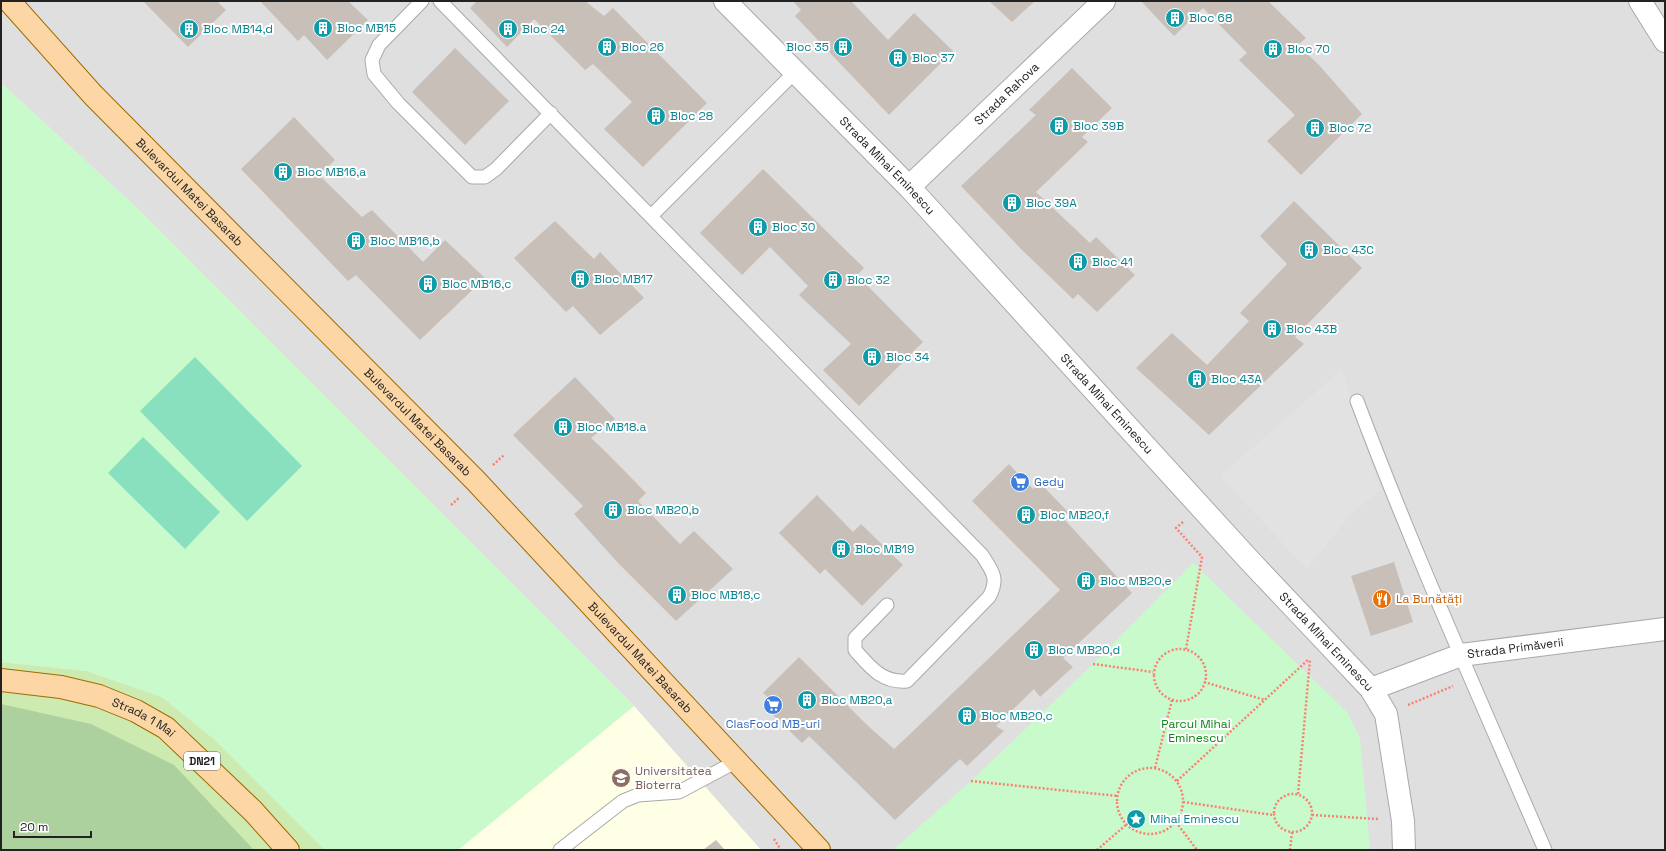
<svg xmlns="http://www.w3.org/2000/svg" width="1666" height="851" font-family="'Space Grotesk',sans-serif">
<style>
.residential{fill:#e0dfdf}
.education{fill:#ffffe5}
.grass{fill:#cdebb0}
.forest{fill:#add19e}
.park{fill:#c8facc}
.pitch{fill:#88e0be}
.parking{fill:#e2e2e2}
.building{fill:#c7bfb8}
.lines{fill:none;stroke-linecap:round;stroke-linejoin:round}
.service-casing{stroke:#a9a9a9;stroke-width:15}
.minor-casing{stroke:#a9a9a9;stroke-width:24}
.primary-casing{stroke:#a06b00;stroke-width:24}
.path{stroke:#fa8072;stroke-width:2.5;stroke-dasharray:2 2;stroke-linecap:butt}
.service{stroke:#fff;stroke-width:13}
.minor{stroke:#fff;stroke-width:22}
.primary{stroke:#fcd6a4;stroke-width:22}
.labels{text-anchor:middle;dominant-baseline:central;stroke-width:4;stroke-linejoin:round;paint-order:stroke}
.shield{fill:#fff;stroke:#646464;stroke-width:1}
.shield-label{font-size:11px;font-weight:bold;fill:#222}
.culture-label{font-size:12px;fill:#0d838f;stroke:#fff;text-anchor:start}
.street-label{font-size:12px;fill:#222;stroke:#fff}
.shop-label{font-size:12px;fill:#366cbe;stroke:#fff;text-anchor:start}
.food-label{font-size:12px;fill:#c56008;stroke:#fff;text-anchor:start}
.park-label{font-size:12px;fill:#0c8416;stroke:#fff}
.education-label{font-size:12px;fill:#785e54;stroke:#fff;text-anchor:start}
</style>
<rect width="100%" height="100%" fill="#f2efe9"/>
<path class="residential" d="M1 1H1665V850H761L634 706 136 207 1 83Z"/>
<path class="education" d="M634 706 761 850H458Z"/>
<path class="grass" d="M1 662 87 671 162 697 214 739 325 850H1Z"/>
<path class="forest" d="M1 704 91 724 174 765 254 850H1Z"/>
<path class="park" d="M1 83 136 207 634 706 458 850H325L214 739 162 697 87 671 1 662Z
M1193 563 1347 712 1360 738 1370 850H893L971 781 1093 664Z"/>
<path class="pitch" d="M195 357 302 466 247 521 140 411Z
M143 437 220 512 185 549 108 473Z"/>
<path class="parking" d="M1342 369 1380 491 1350 515 1307 569 1220 476Z"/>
<path class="building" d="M143 1H217L226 10 188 47Z
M260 1H348L368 20 327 60 304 35 298 41Z
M477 1H585L604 16 613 8 707 103 643 167 604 129 632 102 593 64 585 70 534 19 507 47 470 8Z
M793 1H851L888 40 914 13 953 51 889 115 795 16 801 10Z
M989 1H1035L1012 22Z
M1141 1H1268L1306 38 1298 45 1319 65 1362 114 1301 175 1267 141 1295 115 1239 60 1247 53 1203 8 1174 36Z
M455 48 509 101 465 145 412 92Z
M1072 68 1112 108 1082 137 1088 142 1036 192 1090 243 1096 237 1135 275 1097 312 1078 294 1073 299 1021 249 961 186 1036 115 1029 110Z
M294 117 335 160 319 175 362 217 372 210 423 262 445 240 485 278 420 340 356 275 348 281 241 169Z
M763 169 864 268 857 275 923 342 859 406 823 370 851 344 799 295 808 286 770 247 742 275 700 233Z
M1294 201 1362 268 1295 337 1304 344 1209 435 1136 368 1172 333 1207 365 1249 321 1240 313 1287 264 1260 236Z
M555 221 594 259 600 252 644 298 600 335 573 306 566 312 514 258Z
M575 377 615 419 591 438 607 453 646 493 638 501 680 544 694 531 733 569 676 621 618 563 574 514 583 506 513 435Z
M1009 464 1033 489 1040 483 1069 513 1063 518 1132 593 1063 658 1073 667 1040 697 1034 689 996 726 1004 731 967 766 960 759 895 820 809 736 802 743 773 715 781 708 763 693 799 657 867 725 894 749 908 736 1060 590 972 501Z
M817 495 853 532 861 524 903 565 862 606 825 569 820 574 779 533Z
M1394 562 1413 622 1371 636 1351 576Z
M716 840 725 850H703Z"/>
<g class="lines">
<g class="service-casing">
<path id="service" d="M422 1 379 45 372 60 374 74 398 103 472 177H485L496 169 551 113
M440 1 982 555C993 572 999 579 989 597L907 681C882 683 870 667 855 650V638L887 605
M651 216 795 72
M1357 401C1414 553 1481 701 1545 850
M560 850 623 801 638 795 679 792 737 761"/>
</g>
<g class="minor-casing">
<g id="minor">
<path id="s1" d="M725 1 909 187 1250 561 1371 689 1386 714 1403 821 1404 850"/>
<path d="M1640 1 1665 41"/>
<path id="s2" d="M909 187 1104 1"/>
<path id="s3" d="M1371 689 1461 655 1665 629"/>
</g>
</g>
<g class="primary-casing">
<g id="primary">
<path id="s4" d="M9 1 93 95 476 481 819 850"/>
<path id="s5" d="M1 680 61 687 99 696 136 711 166 728 253 811 288 850"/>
</g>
</g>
<path class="path" d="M493 465 504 455
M451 505 459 498
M1183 522 1176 528 1202 557 1186 649
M1154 675a26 26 0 1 1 52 0a26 26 0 1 1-52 0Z
M1093 664 1153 672
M1204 682 1265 700
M1408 705 1453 686
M1155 768 1172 700
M1117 801a33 33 0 1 1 66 0a33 33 0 1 1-66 0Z
M971 781 1118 796
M1177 781 1309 659
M1274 813a19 19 0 1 1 38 0a19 19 0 1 1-38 0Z
M1298 794 1310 660
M1183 802 1273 815
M1312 815 1378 819
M1176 822 1197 850
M774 839 781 850
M1097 850 1127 824
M1290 850 1292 832"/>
<use href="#service" class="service"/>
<use href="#minor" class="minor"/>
<use href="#primary" class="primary"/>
</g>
<defs>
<g id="building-disc" transform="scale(1)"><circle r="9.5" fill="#0f9aa8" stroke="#fff"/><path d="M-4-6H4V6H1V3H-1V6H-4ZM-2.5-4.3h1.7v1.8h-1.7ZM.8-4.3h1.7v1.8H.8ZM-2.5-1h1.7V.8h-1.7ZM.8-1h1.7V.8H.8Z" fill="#fff"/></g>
<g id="supermarket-disc" transform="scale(1)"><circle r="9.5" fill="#3f7fe0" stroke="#fff"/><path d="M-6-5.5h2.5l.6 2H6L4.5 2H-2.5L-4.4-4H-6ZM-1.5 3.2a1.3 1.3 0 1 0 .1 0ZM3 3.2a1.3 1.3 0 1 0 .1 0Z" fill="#fff"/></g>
<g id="restaurant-disc" transform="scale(1)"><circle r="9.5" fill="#e8710a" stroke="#fff"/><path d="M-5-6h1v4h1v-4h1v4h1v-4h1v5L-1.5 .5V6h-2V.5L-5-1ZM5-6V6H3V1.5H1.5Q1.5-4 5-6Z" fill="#fff"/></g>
<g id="university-disc" transform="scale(1)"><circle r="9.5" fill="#8d6e63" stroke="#fff"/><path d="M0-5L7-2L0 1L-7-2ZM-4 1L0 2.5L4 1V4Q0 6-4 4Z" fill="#fff"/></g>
<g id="sight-disc" transform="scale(1)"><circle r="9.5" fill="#0f9aa8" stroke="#fff"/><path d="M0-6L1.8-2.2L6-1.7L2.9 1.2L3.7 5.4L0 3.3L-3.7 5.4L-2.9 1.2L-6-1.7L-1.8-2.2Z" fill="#fff"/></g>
</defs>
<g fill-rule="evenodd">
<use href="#building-disc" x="1175" y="18"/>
<use href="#building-disc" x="323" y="28"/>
<use href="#building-disc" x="189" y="29"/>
<use href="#building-disc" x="508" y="29"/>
<use href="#building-disc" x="607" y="47"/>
<use href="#building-disc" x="843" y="47"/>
<use href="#building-disc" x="1273" y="49"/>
<use href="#building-disc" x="898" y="58"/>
<use href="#building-disc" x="656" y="116"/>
<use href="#building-disc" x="1059" y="126"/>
<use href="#building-disc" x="1315" y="128"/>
<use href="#building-disc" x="283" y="172"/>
<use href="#building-disc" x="1012" y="203"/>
<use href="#building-disc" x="758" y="227"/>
<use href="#building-disc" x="356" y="241"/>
<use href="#building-disc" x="1309" y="250"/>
<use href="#building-disc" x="1078" y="262"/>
<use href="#building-disc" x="580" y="279"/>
<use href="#building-disc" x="833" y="280"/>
<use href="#building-disc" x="428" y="284"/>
<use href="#building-disc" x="1272" y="329"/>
<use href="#building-disc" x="872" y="357"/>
<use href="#building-disc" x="1197" y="379"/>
<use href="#building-disc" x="563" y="427"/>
<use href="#supermarket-disc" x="1020" y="482"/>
<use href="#building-disc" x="613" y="510"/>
<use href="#building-disc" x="1026" y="515"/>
<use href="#building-disc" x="841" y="549"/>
<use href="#building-disc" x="1086" y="581"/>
<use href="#building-disc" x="677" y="595"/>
<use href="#restaurant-disc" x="1382" y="599"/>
<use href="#building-disc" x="1034" y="650"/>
<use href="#building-disc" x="807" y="700"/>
<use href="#supermarket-disc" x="773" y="705"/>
<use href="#building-disc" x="967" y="716"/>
<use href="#university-disc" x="621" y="778"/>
<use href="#sight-disc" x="1136" y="819"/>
</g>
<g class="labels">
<rect class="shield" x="184" y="752" width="36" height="18" rx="3"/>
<g class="shield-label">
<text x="202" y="761">DN21</text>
</g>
<g class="culture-label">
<text x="1189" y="18">Bloc 68</text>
<text x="337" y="28">Bloc MB15</text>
<text x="203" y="29">Bloc MB14,d</text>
<text x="522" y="29">Bloc 24</text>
<text x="621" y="47">Bloc 26</text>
<text x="829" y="47" text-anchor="end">Bloc 35</text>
<text x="1287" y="49">Bloc 70</text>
<text x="912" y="58">Bloc 37</text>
<text x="670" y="116">Bloc 28</text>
<text x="1073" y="126">Bloc 39B</text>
<text x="1329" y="128">Bloc 72</text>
<text x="297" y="172">Bloc MB16,a</text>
<text x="1026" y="203">Bloc 39A</text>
<text x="772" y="227">Bloc 30</text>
<text x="370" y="241">Bloc MB16,b</text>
<text x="1323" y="250">Bloc 43C</text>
<text x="1092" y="262">Bloc 41</text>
<text x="594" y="279">Bloc MB17</text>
<text x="847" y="280">Bloc 32</text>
<text x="442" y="284">Bloc MB16,c</text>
<text x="1286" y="329">Bloc 43B</text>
<text x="886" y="357">Bloc 34</text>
<text x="1211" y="379">Bloc 43A</text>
<text x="577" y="427">Bloc MB18.a</text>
<text x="627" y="510">Bloc MB20,b</text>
<text x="1040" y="515">Bloc MB20,f</text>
<text x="855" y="549">Bloc MB19</text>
<text x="1100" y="581">Bloc MB20,e</text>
<text x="691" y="595">Bloc MB18,c</text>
<text x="1048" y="650">Bloc MB20,d</text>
<text x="821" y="700">Bloc MB20,a</text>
<text x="981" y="716">Bloc MB20,c</text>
<text x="1150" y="819">Mihai Eminescu</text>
</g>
<g class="street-label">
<text stroke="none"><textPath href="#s2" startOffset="135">Strada Rahova</textPath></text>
<text stroke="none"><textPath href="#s1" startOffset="231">Strada Mihai Eminescu</textPath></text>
<text stroke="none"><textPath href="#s4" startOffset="263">Bulevardul Matei Basarab</textPath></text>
<text stroke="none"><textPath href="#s1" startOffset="555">Strada Mihai Eminescu</textPath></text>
<text stroke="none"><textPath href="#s4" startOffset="587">Bulevardul Matei Basarab</textPath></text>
<text stroke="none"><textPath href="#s1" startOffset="879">Strada Mihai Eminescu</textPath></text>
<text stroke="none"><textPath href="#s3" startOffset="151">Strada Primăverii</textPath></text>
<text stroke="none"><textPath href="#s4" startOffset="911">Bulevardul Matei Basarab</textPath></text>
<text stroke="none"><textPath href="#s5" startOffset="149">Strada 1 Mai</textPath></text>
</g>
<g class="shop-label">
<text x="1034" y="482">Gedy</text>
<text x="773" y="724" text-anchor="middle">ClasFood MB-uri</text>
</g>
<g class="food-label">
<text x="1396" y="599">La Bunătăți</text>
</g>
<g class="park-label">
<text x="1196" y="724">Parcul Mihai<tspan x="1196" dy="14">Eminescu</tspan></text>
</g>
<g class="education-label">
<text x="635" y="771">Universitatea<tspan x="635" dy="14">Bioterra</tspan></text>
</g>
</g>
<rect width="1666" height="851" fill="none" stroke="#222222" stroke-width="4"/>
<path d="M14 831v6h77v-6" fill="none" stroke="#222222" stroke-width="2"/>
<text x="20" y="831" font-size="12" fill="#222222" stroke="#ffffff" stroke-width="3" paint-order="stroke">20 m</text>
</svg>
